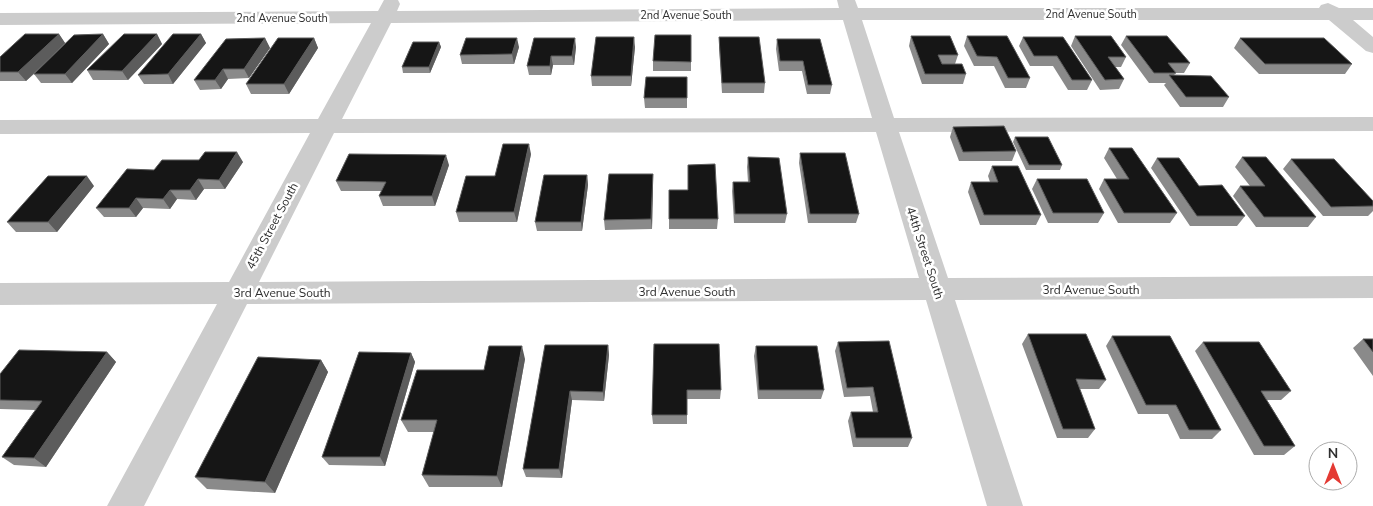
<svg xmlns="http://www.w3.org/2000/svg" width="1373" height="506" font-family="'Nunito Sans',sans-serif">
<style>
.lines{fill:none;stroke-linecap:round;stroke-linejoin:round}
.minor{fill:#ccc;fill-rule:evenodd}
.wall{fill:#8a8a8a}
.shaded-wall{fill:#5c5c5c}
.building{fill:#161616;stroke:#5c5c5c}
.labels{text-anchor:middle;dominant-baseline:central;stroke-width:5;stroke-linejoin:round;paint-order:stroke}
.far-street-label{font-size:11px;fill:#2f2f2f;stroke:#fff}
.street-label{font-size:12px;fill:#2f2f2f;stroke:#fff}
</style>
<rect width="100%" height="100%" fill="#fff"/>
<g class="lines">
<path class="minor" d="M384 0H398L400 4 397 11 839 8 837 0H855L858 8H1319L1321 5 1328 3 1339 8H1373V20H1353L1373 37V53L1366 51 1329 20H862L894 118 1373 117V131L899 132 948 278 1373 276V298L955 300 1023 506H987L926 300 247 304 144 506H107L217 304 0 305V283L229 282 310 133 0 134V120L318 119 371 23 0 25V13L378 11ZM843 20 872 118 342 119 391 23ZM876 132 919 278 259 282 334 133Z"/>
</g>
<path class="wall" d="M59 34 65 43 103 34 109 44 72 83H41L34 74 26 81H0V57Z
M157 34 162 44 128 80H93L87 70Z
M201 34 206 43 173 84H144L138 75Z
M691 35V71H653V61Z
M911 36 958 55 955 64 966 74 963 84H922L909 46Z
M967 36 1030 78 1026 88H1005L994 66H974L964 46Z
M1075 36 1126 57 1121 67H1115L1124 79 1119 89 1100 90 1071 46Z
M1126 36 1190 63 1184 73H1176L1174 75 1229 97 1223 107H1180L1164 85 1166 83H1149L1121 45Z
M719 37 765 83 764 93H722L719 47Z
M1023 37H1063L1092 80 1087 90H1068L1053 66H1030L1019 46Z
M265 38 270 48 249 78 228 79 221 89 200 90 194 80Z
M314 38 318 48 289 94H251L246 84Z
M534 38 576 47 574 65H553L551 75H529L527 66Z
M1240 38 1352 64 1345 74H1259L1234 48Z
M777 39 832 85 830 94H807L802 71H779L776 49Z
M439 42 441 47 430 73H403L402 67Z
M519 47 514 64H462L460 55Z
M635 47 631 86H592L591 76Z
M687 77V108H645L644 98Z
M953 127 1016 151 1012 161H959L950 137Z
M1015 137 1062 165 1060 170H1026L1013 142Z
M1109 148 1177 213 1170 223H1118L1099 189 1104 179H1117L1104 158Z
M800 153 859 214 856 223H808L799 163Z
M531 154 517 222H459L456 212 495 176Z
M748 157 787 214 785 223H734L732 191 733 182H748L747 167Z
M1242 157 1316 217 1308 227H1256L1233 196 1240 186H1250L1235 167Z
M1157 158 1199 186 1245 216 1237 226H1190L1151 168Z
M1291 159 1373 201V211L1368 216H1323L1283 169Z
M243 162 225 189H204L196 200 177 199 170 209 143 208 136 217H104L96 208 154 170Z
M449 165 435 206H383L379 196 381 191H341L336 181Z
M992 166 1041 215 1036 225H980L968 192 971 182H990L988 176Z
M587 175 588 185 582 231H537L535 222Z
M1037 179 1104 213 1098 223H1048L1032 189Z
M653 184 652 229 605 230 604 220Z
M94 186 57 232H16L7 222Z
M669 219H718L717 229H669Z
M1028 334 1106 380 1099 389H1079L1095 429 1088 438H1057L1022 344Z
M1112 336 1221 430 1212 439H1180L1168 414H1138L1106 346Z
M1363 339H1373V376L1353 348Z
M838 342 912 438 908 447H853L848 421 851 412H873L870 396 844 397 835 351Z
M1203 342 1291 391 1281 400H1267L1295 446 1284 455H1254L1195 351Z
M654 344 721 390 720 399H687V424H653L652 415Z
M545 345H608L609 355 604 401 572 400 562 478 526 477 523 469Z
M756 346 824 390 821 399H758L754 356Z
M107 352 116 362 46 467 14 465 2 457 35 410 0 409V374Z
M411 353 415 362 385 466 329 465 322 457Z
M525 359 502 487H429L422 475 434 432H408L401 420 484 370Z
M321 360 328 372 275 493 207 489 195 477Z"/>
<path class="shaded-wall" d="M59 34 65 43 26 81 18 72Z
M103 34 109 44 72 83 65 74Z
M157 34 162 44 128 80 122 71Z
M201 34 206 43 173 84 168 74Z
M634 37 635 47 631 86V76Z
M265 38 270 48 249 78 244 69Z
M314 38 318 48 289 94 284 84Z
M517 38 519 47 514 64 512 54Z
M575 38 576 47 574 65 572 56Z
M439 42 441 47 430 73 429 67Z
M551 56 553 65 551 75 550 66Z
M223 69 228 79 221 89 215 80Z
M529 144 531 154 517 222 514 212Z
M237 152 243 162 225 189 219 180Z
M446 155 449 165 435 206 432 196Z
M653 174V184L652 229 651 219Z
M587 175 588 185 582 231 581 222Z
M87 176 94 186 57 232 48 222Z
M198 179 204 189 196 200 190 190Z
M170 190 177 199 170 209 163 199Z
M136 198 143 208 136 217 129 208Z
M608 345 609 355 604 401 603 392Z
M522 346 525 359 502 487 497 476Z
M107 352 116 362 46 467 34 458Z
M411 353 415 362 385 466 380 457Z
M321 360 328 372 275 493 265 482Z
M570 391 572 400 562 478 559 469Z"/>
<path class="building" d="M25 34H59L18 72H0V57Z
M103 34 65 74H34L74 35Z
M124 34H157L122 71 87 70Z
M173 34H201L168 74 138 75Z
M655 35H691V62L653 61Z
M911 36H950L958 55H938L942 64H962L966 74H925Z
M967 36H1007L1030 78H1008L997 57 977 56Z
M1075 36H1111L1126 57H1108L1124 79 1105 80Z
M1126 36H1167L1190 63H1168L1176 73H1154Z
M596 37H634L631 76H591Z
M719 37H759L765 83H722Z
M1023 37H1063L1092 80H1072L1057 56H1034Z
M265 38 244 69H223L215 80H194L226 39Z
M278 38H314L284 84H246Z
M466 38H517L512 54 460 55Z
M534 38H575L572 56H551L550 66H527Z
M1240 38H1324L1352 64H1265Z
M777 39H820L832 85H808L803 61H780Z
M413 42H439L429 67H402Z
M1169 75 1211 76 1229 97H1186Z
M646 77H687V98H644Z
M1004 126 1016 151 963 152 953 127Z
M1015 137H1048L1062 165H1029Z
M503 144H529L514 212H456L466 176H495Z
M1109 148H1132L1177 213H1124L1104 179H1129Z
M205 152H237L219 180 198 179 190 190H170L163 199 136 198 129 208H96L127 169 154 170 162 160H199Z
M800 153H845L859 214H810Z
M349 154 446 155 432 196H379L386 182 336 181Z
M748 157 779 158 787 214H735L733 182H750Z
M1242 157H1266L1316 217H1264L1240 186H1265Z
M1157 158H1179L1199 186 1222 185 1245 216H1197Z
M1291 159H1334L1373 201V206L1331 207Z
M715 164 718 219H669V190H688V165Z
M992 166H1018L1041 215H984L971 182H998Z
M609 174H653L651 219 604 220Z
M544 175H587L581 222H535Z
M48 176H87L48 222H7Z
M1037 179H1087L1104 213H1053Z
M1028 334H1086L1106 380 1076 379 1095 429H1063Z
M1112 336H1170L1221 430H1189L1176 405H1146Z
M1363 339H1373V352Z
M889 341 912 438H856L851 412H878L873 387 847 388 838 342Z
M1203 342H1259L1291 391H1261L1295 446H1264Z
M654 344H719L721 390H687V415H652Z
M545 345H608L603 392 570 391 559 469H523Z
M489 346H522L497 476 422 475 437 420H401L417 370H484Z
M756 346H817L824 390H759Z
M19 350 107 352 34 458 2 457 42 401 0 400V374Z
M359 352 411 353 380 457H322Z
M258 357 321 360 265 482 195 477Z"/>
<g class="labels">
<g class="far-street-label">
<text x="1091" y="14">2nd Avenue South</text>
<text x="686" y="15">2nd Avenue South</text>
<text x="282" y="18">2nd Avenue South</text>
</g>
<g class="street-label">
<text transform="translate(272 226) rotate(-62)">45th Street South</text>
<text transform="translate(925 253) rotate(72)">44th Street South</text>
<text x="1091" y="290">3rd Avenue South</text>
<text x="687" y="292">3rd Avenue South</text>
<text x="282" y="293">3rd Avenue South</text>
</g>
</g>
<g transform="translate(1333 466)"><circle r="24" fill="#ffffff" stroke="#acacac"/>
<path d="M0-4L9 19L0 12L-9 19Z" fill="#e43a33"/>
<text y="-8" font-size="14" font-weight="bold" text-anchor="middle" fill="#2f2f2f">N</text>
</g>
</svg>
